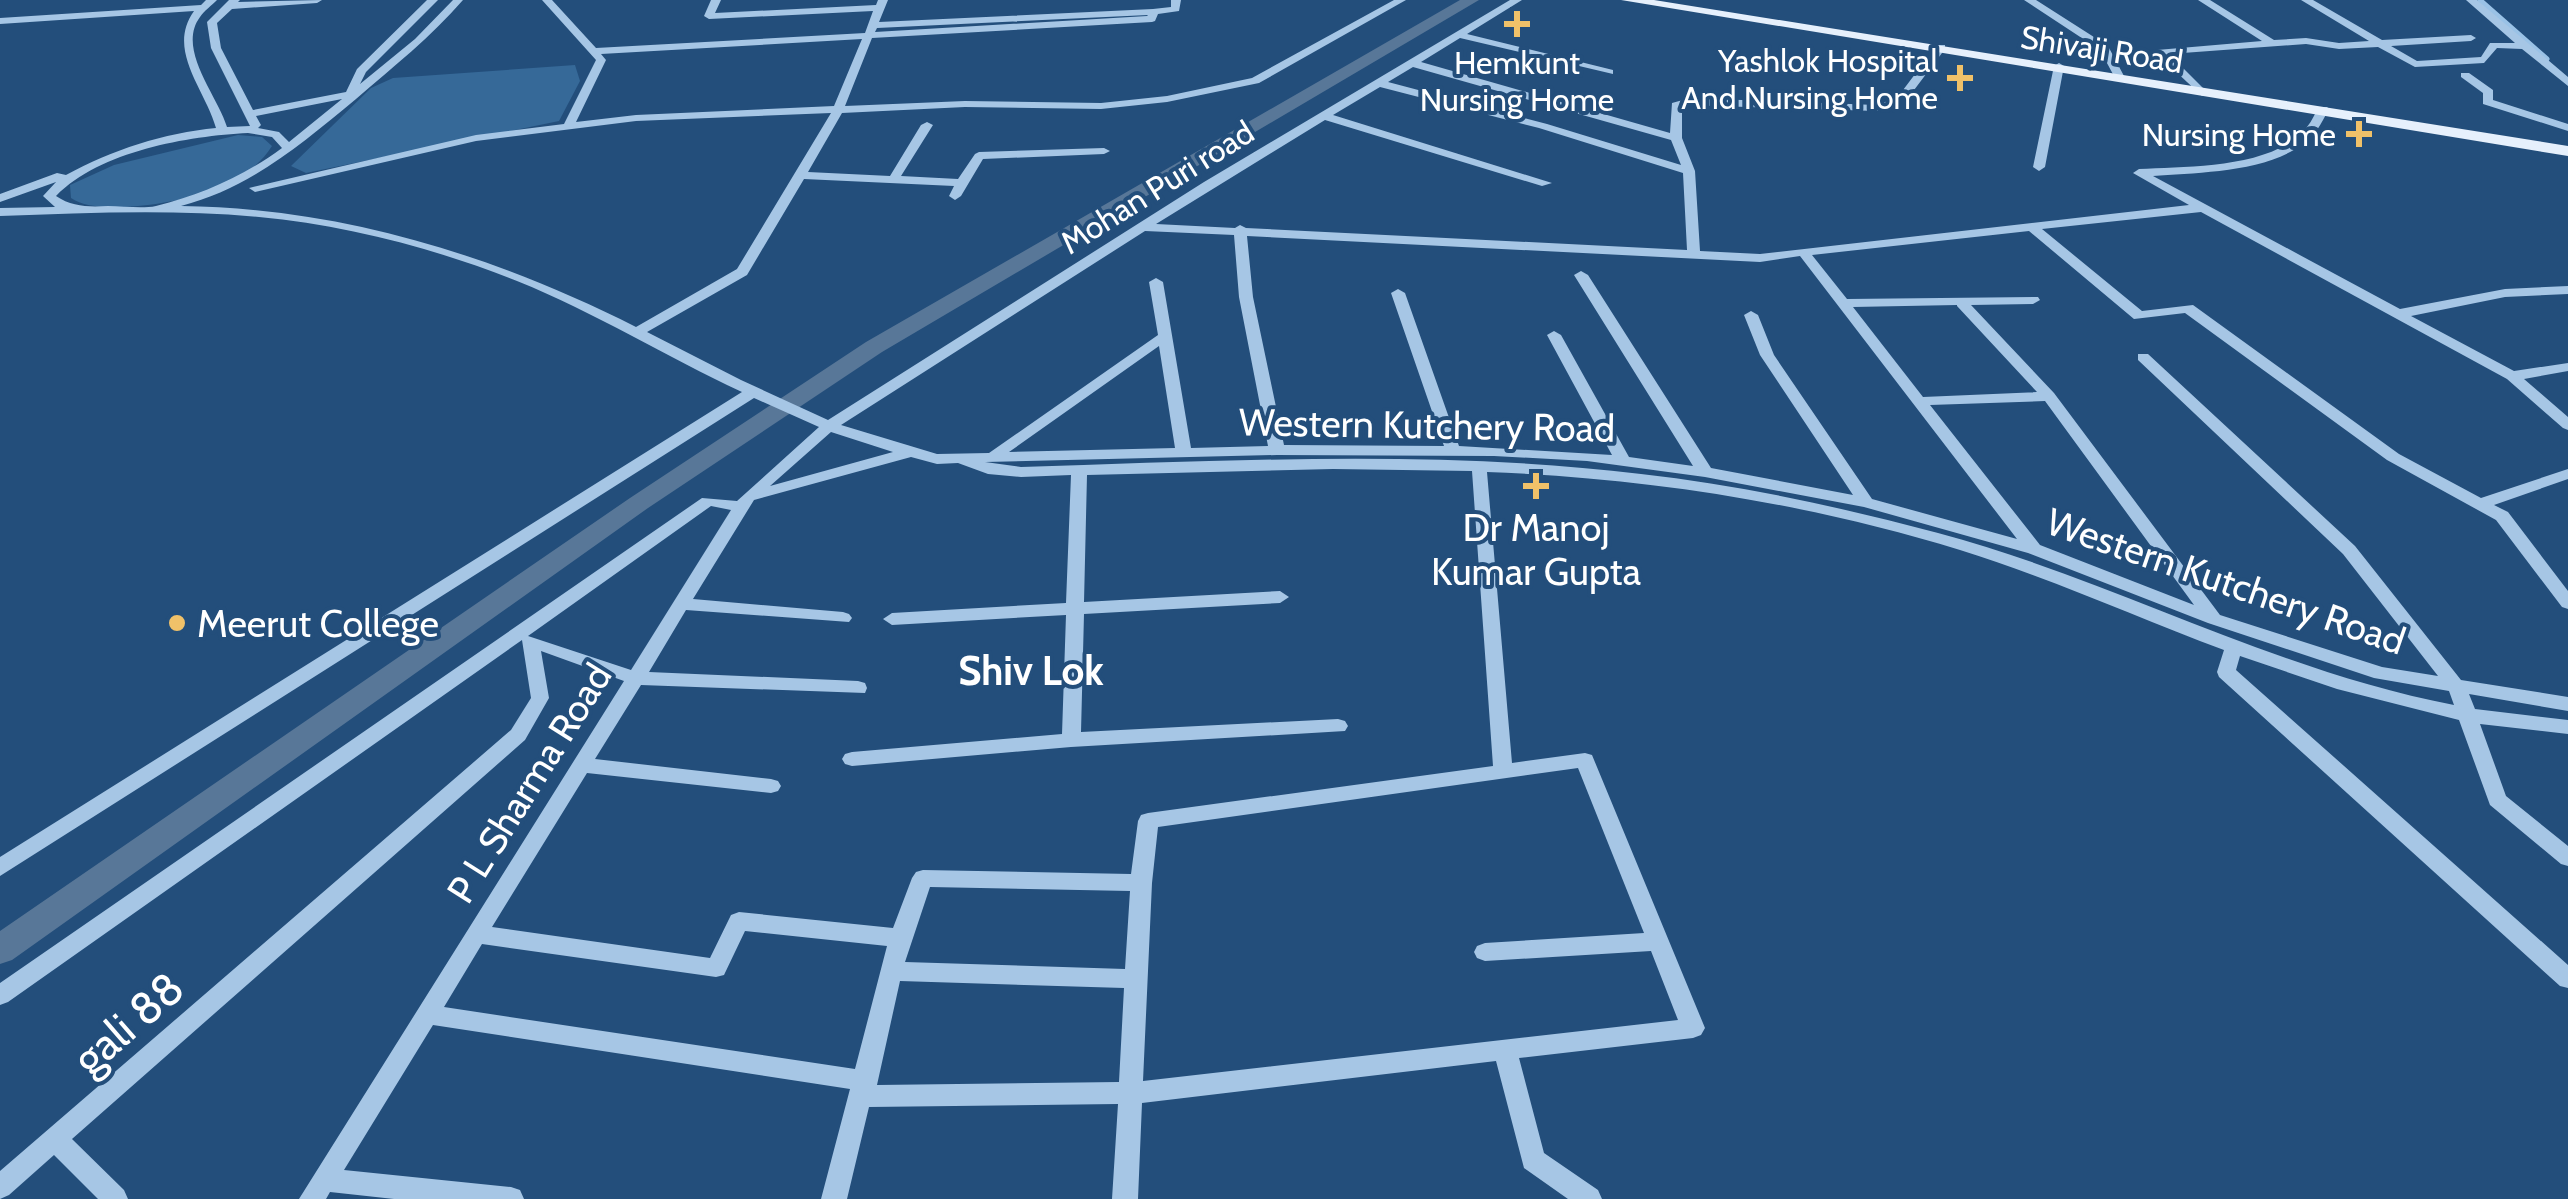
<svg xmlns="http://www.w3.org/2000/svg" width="2568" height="1199" font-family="Cabin,sans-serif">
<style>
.green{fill:#366998}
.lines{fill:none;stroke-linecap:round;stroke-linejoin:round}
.stream{stroke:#9ac2e6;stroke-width:5}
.canal{fill:#587798;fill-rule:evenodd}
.minor{fill:#a6c6e5;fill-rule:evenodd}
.major{fill:#e6f0fc;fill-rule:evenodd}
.poi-dot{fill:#f0c169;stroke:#234e7b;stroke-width:4}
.labels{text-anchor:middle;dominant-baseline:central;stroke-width:8;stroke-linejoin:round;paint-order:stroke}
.far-street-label{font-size:32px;fill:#fff;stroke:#234e7b}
.far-poi-label{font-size:32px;fill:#fff;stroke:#234e7b;text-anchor:end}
.street-label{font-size:38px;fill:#fff;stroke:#234e7b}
.poi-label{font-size:38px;fill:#fff;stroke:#234e7b}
.neighbourhood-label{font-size:40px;font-weight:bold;fill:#fff;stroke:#234e7b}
.near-street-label{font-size:45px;fill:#fff;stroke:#234e7b}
</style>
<rect width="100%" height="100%" fill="#234e7b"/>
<path class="green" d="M575 65 580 81 559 121 306 173 291 166 371 88 393 78Z
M238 135 262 137 272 146C261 164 237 183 217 190 185 201 99 218 71 198L70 185 114 165Z"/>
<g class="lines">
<path class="stream" d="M2480 0 2547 59"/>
<path class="canal" d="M1460 0H1479L882 352 648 508 12 960 0 964V931L630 498 866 342Z"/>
<path class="minor" d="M206 0H217C212 5 204 11 200 17 176 49 218 96 227 127L250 126 211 48 207 22 229 0H240L238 2 322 0 317 3 232 9 217 23 221 48 253 110 346 92 357 69 427 0H438L366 72 360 84 415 39 453 0H463C431 37 393 67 356 99 301 144 251 188 181 206 342 208 493 255 636 327L737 269 831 113 636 121 476 141 255 192 249 188 476 135 564 124 596 60 542 0H552L596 48 865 33 873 11 709 19 704 16 711 0H721L715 13 876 5 878 0H888L879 22 1153 9 1171 7V0H1181L1179 11 1158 14 1155 21 1152 22 872 38 845 106 965 101 1101 103 1167 96 1252 78 1394 0H1406L1259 83 1167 102 1101 109 965 107 842 113 808 172 890 176 921 125 927 122 933 125 901 176 958 179 975 154 979 152 1104 148 1110 151 1104 154 983 159 961 196 955 200 949 196 954 186 804 179 747 275 647 332 741 380 828 420 1204 182 1510 0H1522L1467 34 1613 70V74L1460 38 1421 62 1670 133 1672 103 1690 98 1876 105 1897 98 1937 45H1945V49L1905 102 1877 111 1682 105V138L1695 171 1700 251 1760 254 2189 205 2133 173 2139 169C2188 166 2273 169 2307 127 2312 121 2315 113 2319 107H2327L2329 109C2325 116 2321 124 2317 130 2285 173 2201 172 2153 176L2400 309 2505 289 2568 286V294L2505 297 2411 316 2514 371 2568 363V371L2524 379 2568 417V430L2563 428 2507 379 2201 212 2042 229 2142 311 2193 305 2399 454 2481 498 2568 469V479L2494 505 2508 512 2568 591V609L2562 607 2496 520 2387 460 2185 313 2134 319 2029 231 1812 255 1847 299 2038 297 2040 300 2033 304 1971 305 2054 393 2220 615 2382 667 2438 676 2343 554 2138 360V354H2148L2355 546 2461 680 2568 697V711L2469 694 2475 709 2568 720V734L2480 724 2506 796 2568 846V866L2561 864 2490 805 2459 720 2337 689 2240 656 2236 670 2568 965V988L2560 986 2219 677 2217 672 2224 650C2136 617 2050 578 1960 550 1807 503 1647 478 1487 472L1512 763 1585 753 1592 755 1705 1028 1701 1035 1693 1038 1519 1058 1544 1153 1598 1190 1602 1199H1568L1524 1168 1496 1061 1142 1103 1138 1199H1112L1118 1104 869 1107 847 1199H821L850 1089 433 1025 344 1170 511 1187 520 1190 524 1199H394L330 1192 326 1199H299L624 681 541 651 549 698 525 740 72 1139 124 1190 128 1199H98L54 1155 9 1195 0 1199V1171L511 730 531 698 522 640 8 1002 0 1005V983L702 498 737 501 819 427 754 398 0 876V857L742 392C665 356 596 313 517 281 437 249 346 225 259 217 172 209 86 213 0 216V208L55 207 43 196 56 182 0 202V194L57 173 66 175C112 150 164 133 216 128 205 89 166 50 194 11L0 24V18L201 5ZM1148 15 1147 16 875 32 877 28ZM862 39 834 106 636 115 576 122 606 60 601 54ZM1413 67 1671 140 1681 165 1547 124 1388 82ZM1380 87 1539 128 1683 173 1687 250 1246 228 1240 225 1235 228 1156 224 1325 120 1542 186 1552 183 1333 115ZM342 99 289 142 279 132 258 128 261 125 256 116ZM248 133 272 137 282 148C244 176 201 195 156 206 142 209 123 206 108 206 89 207 72 207 56 196 100 151 188 136 248 133ZM1145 231 1234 235 1239 297 1268 446 1191 448 1163 282 1156 278 1149 282 1158 335 989 453 937 454 841 425ZM1247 236 1760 262 1800 256 2017 539 1872 499 1774 355 1758 315 1751 311 1744 315 1760 355 1853 495 1711 468 1588 275 1581 271 1574 275 1693 466 1629 457 1561 335 1554 331 1547 335 1612 455 1459 446 1405 293 1398 289 1391 293 1444 446 1284 445 1253 297ZM1957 305V306L2037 392 1923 397 1853 307ZM1159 346 1175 448 1009 452ZM2045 401 2194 605 2040 545 1930 405ZM831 432 893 452 770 486ZM1277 455 1494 456 1587 461 1705 477 1864 507 2028 553 2208 623 2374 678 2449 691 2454 705C2274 671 2114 580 1938 533 1840 507 1741 485 1641 474 1436 449 1227 461 1021 467L985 462ZM911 457 937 464 958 463 988 474 1021 477 1071 475 1066 603 892 613 883 619 892 625 1066 615 1062 734 852 752 845 754 842 759 845 764 852 766 1071 747 1345 731 1348 726 1345 721 1338 719 1081 732 1084 614 1280 603 1289 597 1280 591 1084 602 1087 475 1333 469 1472 471 1493 766 1148 813 1141 815 1138 821 1131 874 923 870 916 872 912 878 893 928 739 912 731 915 710 958 492 927 587 773 771 793 778 791 781 786 778 781 771 779 595 759 641 685 865 693 867 688 865 683 858 681 649 672 686 610 849 622 852 618 849 614 843 612 693 599 754 500ZM711 506 731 510 631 670 528 636ZM1578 768 1644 933 1485 943 1477 946 1474 952 1477 958 1485 961 1651 951 1678 1020 1143 1081 1152 883 1158 827ZM930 887 1130 891 1125 969 905 962ZM745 931 887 946 855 1069 444 1007 482 944 716 977 724 975ZM900 981 1124 988 1119 1082 877 1085Z
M2024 0H2036L2108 46 2124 76 2123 78H2115L2100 50Z
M2198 0H2210L2274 40 2306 38 2339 43 2369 41 2301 0H2313L2382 40 2471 35 2476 38 2471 41 2391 46 2417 61 2481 57 2490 43H2515L2466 0H2477L2568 77V86L2522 49 2497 48 2484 63 2415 67 2378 47 2339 49 2306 44 2169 54 2206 91V95L2202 96 2157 54V50L2262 41Z
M2059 63 2064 66 2045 167 2039 171 2033 167 2054 66Z
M2461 73H2469L2493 90V100L2568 124V131L2483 104V93L2461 77Z"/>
<path class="major" d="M1621 0H1654L2568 146V156Z"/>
</g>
<g class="poi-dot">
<path d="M1512 9h10v10h10v10h-10v10h-10v-10h-10v-10h10z"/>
<path d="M1955 63h10v10h10v10h-10v10h-10v-10h-10v-10h10z"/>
<path d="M2354 119h10v10h10v10h-10v10h-10v-10h-10v-10h10z"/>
<path d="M1531 471h10v10h10v10h-10v10h-10v-10h-10v-10h10z"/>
<circle cx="177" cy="623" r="10"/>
</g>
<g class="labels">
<g class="far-street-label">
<text transform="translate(2102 49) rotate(9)">Shivaji Road</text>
<text transform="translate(1157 187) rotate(-32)">Mohan Puri road</text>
</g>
<g class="far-poi-label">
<text x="1938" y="60">Yashlok Hospital<tspan x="1938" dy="37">And Nursing Home</tspan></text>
<text x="1517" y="62" text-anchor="middle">Hemkunt<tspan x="1517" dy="37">Nursing Home</tspan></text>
<text x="2336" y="134">Nursing Home</text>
</g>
<g class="street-label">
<text transform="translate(1427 425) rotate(1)">Western Kutchery Road</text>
<text transform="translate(2226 581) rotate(19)">Western Kutchery Road</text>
<text transform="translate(529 783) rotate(-58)">P L Sharma Road</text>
</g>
<g class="poi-label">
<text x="1536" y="527">Dr Manoj<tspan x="1536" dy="44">Kumar Gupta</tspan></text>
<text x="197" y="623" text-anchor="start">Meerut College</text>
</g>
<g class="neighbourhood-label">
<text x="1031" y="670">Shiv Lok</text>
</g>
<g class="near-street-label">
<text transform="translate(128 1023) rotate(-41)">gali 88</text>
</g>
</g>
</svg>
